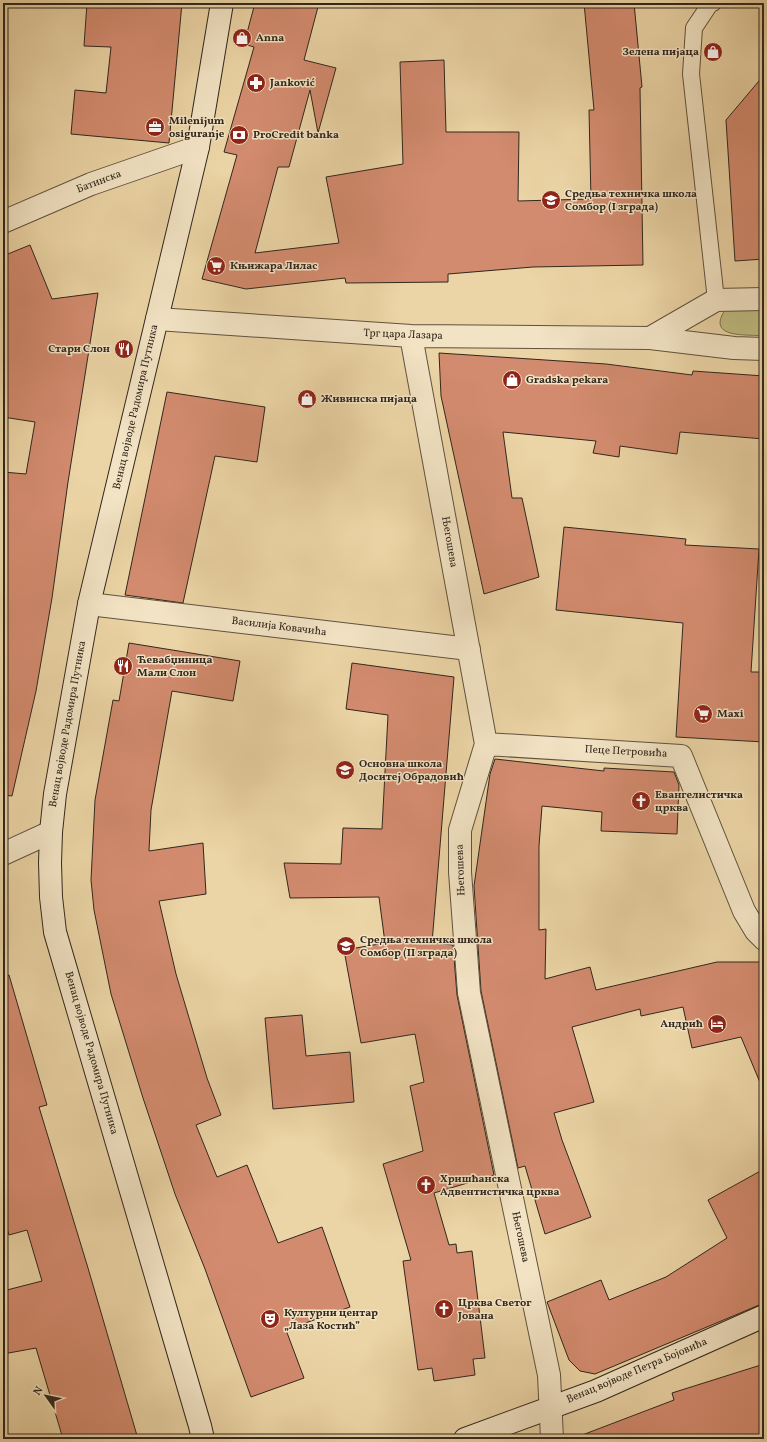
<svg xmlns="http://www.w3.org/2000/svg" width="767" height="1442" font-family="Vollkorn,serif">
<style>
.green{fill:#bfbb81;stroke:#78714e}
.building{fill:#d38b6f;stroke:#31271c}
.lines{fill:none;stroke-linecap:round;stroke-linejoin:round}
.lane-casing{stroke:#60523e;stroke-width:18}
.street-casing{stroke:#60523e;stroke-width:24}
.secondary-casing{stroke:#31271c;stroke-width:24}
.lane{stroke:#f2e3c4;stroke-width:16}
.street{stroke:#f2e3c4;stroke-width:22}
.secondary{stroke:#f2e3c4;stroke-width:22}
.labels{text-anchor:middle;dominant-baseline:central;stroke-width:3;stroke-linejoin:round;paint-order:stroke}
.poi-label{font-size:11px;font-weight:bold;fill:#31271c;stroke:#f2e3c4;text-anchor:start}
.street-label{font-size:11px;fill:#31271c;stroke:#f2e3c4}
</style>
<rect width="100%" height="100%" fill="#ebd4a5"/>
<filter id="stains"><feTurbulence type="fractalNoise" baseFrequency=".005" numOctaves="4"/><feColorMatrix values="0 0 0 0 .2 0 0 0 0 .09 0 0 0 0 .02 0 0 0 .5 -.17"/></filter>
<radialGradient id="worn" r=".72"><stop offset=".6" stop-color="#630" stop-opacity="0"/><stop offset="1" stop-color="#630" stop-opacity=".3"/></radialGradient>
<path class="green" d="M764 309V336C747 334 706 339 725 310Z"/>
<path class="building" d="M87 3H182L169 143 71 134 75 90 106 93 111 47 84 46Z
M255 3H319L304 60 336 68 318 133 310 90 289 167H278L255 253 339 243 326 177 403 164 400 62 444 60 446 132H519L518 201 591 199 589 110H594L584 3H634L642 87 640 88 643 265 533 267 448 274V282L346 283 345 278 246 289 202 279 237 155 224 152 254 47 244 44Z
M764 75V259L735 261 726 120Z
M30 245 52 299 98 293 68 482 52 598 36 691 12 796 3 795V472L26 474 35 422 3 417V256Z
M439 353 606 364 692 375 693 371 764 376V439L680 432 677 454 620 446 619 457 593 453 596 441 503 432 512 498H522L539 577 484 594 441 396Z
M167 392 265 407 257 462 215 456 183 603 125 595Z
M564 527 686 539 685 545 759 549 751 672H764V742L676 737 683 623 556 610Z
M129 643 240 661 233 701 172 691 151 810 149 851 203 843 206 894 159 901 176 974 207 1078 221 1115 196 1125 217 1177 247 1165 278 1243 322 1227 350 1307 286 1330 304 1378 251 1397 205 1269 175 1194 143 1098 111 994 94 910 91 880 95 800 113 700 119 701Z
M352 663 454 677 432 943 453 945 457 995 494 1175 434 1193 449 1245 456 1244 457 1253 472 1251 485 1358 473 1359 475 1375 434 1381 432 1368 418 1370 403 1261 411 1260 383 1164 423 1151 410 1086 424 1082 415 1034 361 1043 344 950 385 943 379 897 290 898 284 863 341 864 343 828 382 829 388 715 346 709Z
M495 759 604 771V768L674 772 679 785 677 834 601 831 602 812 542 806 539 846V930L546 929 545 979 590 967 596 990 717 962H764V1092L741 1037 692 1048 683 1007 641 1016 640 1009 572 1027 594 1102 554 1113 562 1140 591 1217 545 1234 525 1166 518 1168 481 991 474 886 490 774Z
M9 975 47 1105 39 1107 88 1268 138 1439H63L36 1348 3 1354V1291L42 1281 27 1230 9 1235 3 1214V976Z
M302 1015 306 1056 350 1052 354 1102 273 1109 265 1018Z
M764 1169V1303L595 1374 580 1371 569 1360 547 1302 601 1280 609 1300 666 1277 727 1238 708 1200Z
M764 1364V1439H578L577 1437 674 1400 672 1393Z"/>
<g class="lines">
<g class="lane-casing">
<path id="lane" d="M713 3 710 4 694 28 691 74 716 300"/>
</g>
<g class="street-casing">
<path id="street" d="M3 222 91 184 198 147
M157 319 411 336 650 338 734 348 764 349
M411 336 486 744 460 830V872L469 993 549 1375 552 1439
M650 338 716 300 764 299
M89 604 469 649
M486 744 681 756 744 911 756 931 764 939
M3 854 51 832"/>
</g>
<g class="secondary-casing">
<path id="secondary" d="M203 1439 200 1426 55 932 51 897 50 863 51 832 55 794 89 604 198 147 222 3
M465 1439 596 1391 764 1316"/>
</g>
<use href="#lane" class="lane"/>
<use href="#street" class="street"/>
<use href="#secondary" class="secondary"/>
</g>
<defs>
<g id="shop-disc" transform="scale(1)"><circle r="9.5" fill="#8f2418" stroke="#f2e3c4"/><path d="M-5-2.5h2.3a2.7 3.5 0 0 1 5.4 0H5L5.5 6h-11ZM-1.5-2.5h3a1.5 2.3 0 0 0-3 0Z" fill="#fff"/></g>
<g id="pharmacy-disc" transform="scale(1)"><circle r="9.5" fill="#8f2418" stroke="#f2e3c4"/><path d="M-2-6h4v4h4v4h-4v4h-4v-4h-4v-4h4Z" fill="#fff"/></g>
<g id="office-disc" transform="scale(1)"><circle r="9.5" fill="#8f2418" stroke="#f2e3c4"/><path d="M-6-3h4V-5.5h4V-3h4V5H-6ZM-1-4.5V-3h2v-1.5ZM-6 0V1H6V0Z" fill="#fff"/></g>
<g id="bank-disc" transform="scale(1)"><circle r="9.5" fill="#8f2418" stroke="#f2e3c4"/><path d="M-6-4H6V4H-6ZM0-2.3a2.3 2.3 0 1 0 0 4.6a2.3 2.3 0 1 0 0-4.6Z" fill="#fff"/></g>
<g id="school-disc" transform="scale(1)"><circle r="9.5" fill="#8f2418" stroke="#f2e3c4"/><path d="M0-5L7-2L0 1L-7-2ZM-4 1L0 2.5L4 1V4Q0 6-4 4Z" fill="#fff"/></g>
<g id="supermarket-disc" transform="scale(1)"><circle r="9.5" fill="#8f2418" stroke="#f2e3c4"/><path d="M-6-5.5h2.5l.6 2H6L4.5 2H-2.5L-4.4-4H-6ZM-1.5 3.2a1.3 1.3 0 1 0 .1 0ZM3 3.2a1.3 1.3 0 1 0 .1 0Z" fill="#fff"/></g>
<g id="restaurant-disc" transform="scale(1)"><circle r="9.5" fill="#8f2418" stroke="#f2e3c4"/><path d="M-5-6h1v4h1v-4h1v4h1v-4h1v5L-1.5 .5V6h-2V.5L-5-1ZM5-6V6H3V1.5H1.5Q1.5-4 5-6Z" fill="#fff"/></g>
<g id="church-disc" transform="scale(1)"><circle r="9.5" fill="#8f2418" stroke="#f2e3c4"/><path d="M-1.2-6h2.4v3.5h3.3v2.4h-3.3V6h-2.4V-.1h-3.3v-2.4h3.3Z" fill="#fff"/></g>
<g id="hotel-disc" transform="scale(1)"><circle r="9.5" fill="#8f2418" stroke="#f2e3c4"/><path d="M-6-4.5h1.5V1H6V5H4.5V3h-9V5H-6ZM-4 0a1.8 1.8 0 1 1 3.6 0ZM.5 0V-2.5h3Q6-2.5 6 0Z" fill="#fff"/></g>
<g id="theatre-disc" transform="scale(1)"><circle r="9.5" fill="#8f2418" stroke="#f2e3c4"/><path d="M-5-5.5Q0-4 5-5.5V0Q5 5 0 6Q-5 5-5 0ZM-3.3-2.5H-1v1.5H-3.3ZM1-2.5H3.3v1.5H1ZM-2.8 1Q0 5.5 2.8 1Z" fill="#fff"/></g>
</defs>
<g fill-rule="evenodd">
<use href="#shop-disc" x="242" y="38"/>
<use href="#shop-disc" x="713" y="52"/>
<use href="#pharmacy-disc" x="256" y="83"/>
<use href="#office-disc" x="155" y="127"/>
<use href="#bank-disc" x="239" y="135"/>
<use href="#school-disc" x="551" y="200"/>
<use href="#supermarket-disc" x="216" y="266"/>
<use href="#restaurant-disc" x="124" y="349"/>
<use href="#shop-disc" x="512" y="380"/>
<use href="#shop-disc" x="307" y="399"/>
<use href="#restaurant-disc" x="123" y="666"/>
<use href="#supermarket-disc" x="703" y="714"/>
<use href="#school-disc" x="345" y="770"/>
<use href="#church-disc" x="641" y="801"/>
<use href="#school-disc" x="346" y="946"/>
<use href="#hotel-disc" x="717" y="1024"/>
<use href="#church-disc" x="426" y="1185"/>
<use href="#church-disc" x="444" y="1309"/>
<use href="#theatre-disc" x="270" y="1319"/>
</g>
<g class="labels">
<g class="poi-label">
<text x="256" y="38">Anna</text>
<text x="699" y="52" text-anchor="end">Зелена пијаца</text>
<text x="270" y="83">Janković</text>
<text x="169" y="121">Milenijum<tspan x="169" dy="13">osiguranje</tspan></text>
<text x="253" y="135">ProCredit banka</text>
<text x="565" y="194">Средња техничка школа<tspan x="565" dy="13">Сомбор (I зграда)</tspan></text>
<text x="230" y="266">Књижара Лилас</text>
<text x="110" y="349" text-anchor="end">Стари Слон</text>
<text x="526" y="380">Gradska pekara</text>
<text x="321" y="399">Живинска пијаца</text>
<text x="137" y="660">Ћевабџиница<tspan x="137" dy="13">Мали Слон</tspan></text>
<text x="717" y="714">Maxi</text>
<text x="359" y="764">Основна школа<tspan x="359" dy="13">Доситеј Обрадовић</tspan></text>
<text x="655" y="795">Евангелистичка<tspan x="655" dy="13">црква</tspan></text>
<text x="360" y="940">Средња техничка школа<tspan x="360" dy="13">Сомбор (II зграда)</tspan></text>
<text x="703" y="1024" text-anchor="end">Андрић</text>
<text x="440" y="1179">Хришћанска<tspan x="440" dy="13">Адвентистичка црква</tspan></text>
<text x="458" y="1303">Црква Светог<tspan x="458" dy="13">Јована</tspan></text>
<text x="284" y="1313">Културни центар<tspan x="284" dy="13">„Лаза Костић”</tspan></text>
</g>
<g class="street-label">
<text transform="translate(99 182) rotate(-21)">Батинска</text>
<text transform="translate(403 335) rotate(2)">Трг цара Лазара</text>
<text transform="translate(136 407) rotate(-77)">Венац војводе Радомира Путника</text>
<text transform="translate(449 542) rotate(80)">Његошева</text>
<text transform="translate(279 627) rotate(7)">Василија Ковачића</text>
<text transform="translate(68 724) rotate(-80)">Венац војводе Радомира Путника</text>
<text transform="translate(626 752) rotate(3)">Пеце Петровића</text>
<text transform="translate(461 870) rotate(-92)">Његошева</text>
<text transform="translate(91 1053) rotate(74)">Венац војводе Радомира Путника</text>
<text transform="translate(520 1237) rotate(78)">Његошева</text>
<text transform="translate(637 1371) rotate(-23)">Венац војводе Петра Бојовића</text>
</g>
</g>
<rect width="767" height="1442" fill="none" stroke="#ebd4a5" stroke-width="16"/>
<rect x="4" y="4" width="759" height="1434" fill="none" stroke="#31271c" stroke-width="2"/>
<rect x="8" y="8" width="751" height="1426" fill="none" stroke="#31271c"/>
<g transform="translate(46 1396) rotate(303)" stroke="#f2e3c4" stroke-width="3" paint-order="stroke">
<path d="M0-3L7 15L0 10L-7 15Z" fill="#31271c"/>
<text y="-6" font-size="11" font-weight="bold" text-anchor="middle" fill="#31271c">N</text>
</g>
<rect width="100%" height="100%" filter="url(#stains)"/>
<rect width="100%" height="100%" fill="url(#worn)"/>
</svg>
